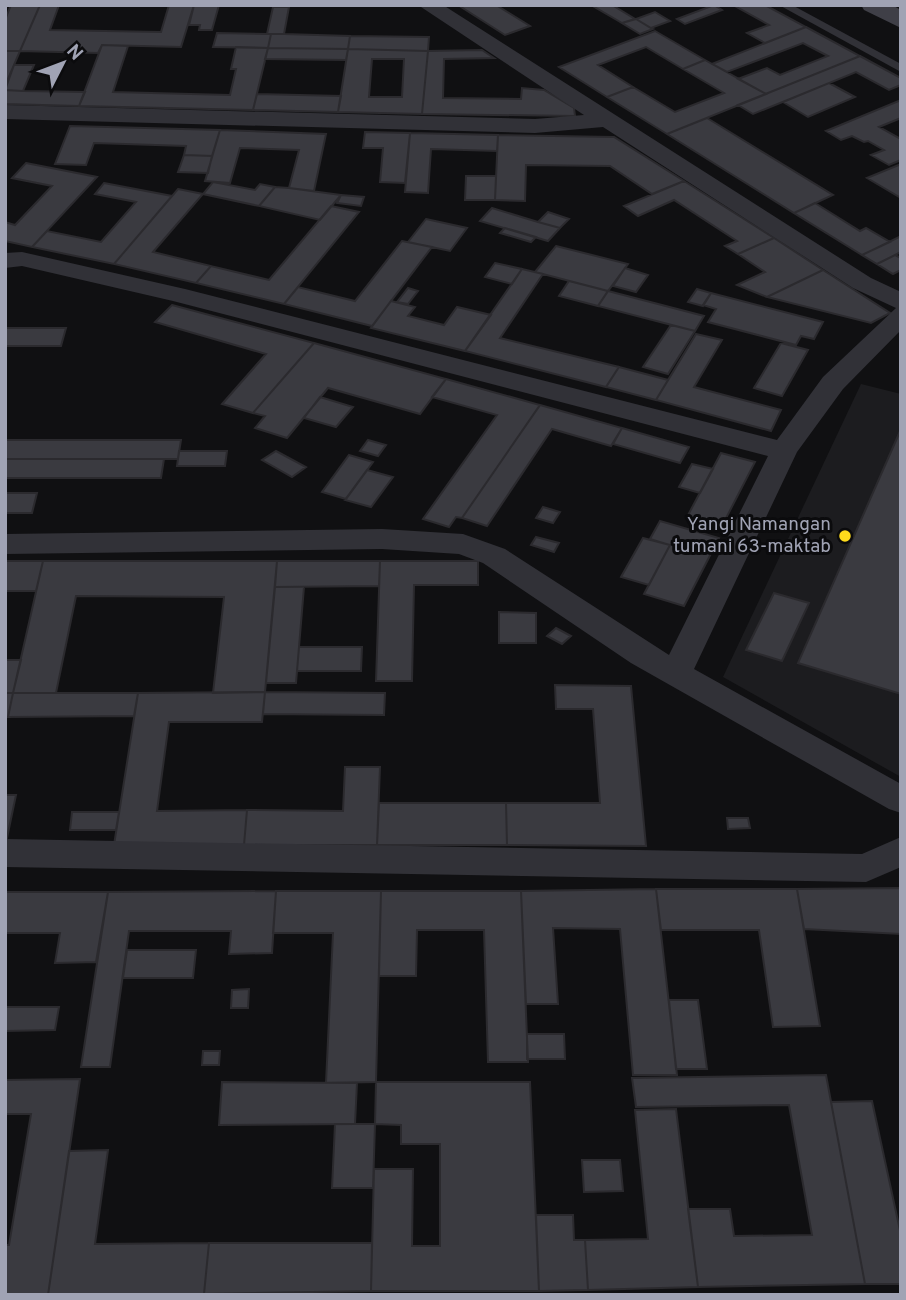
<svg xmlns="http://www.w3.org/2000/svg" width="906" height="1300" font-family="Overpass,sans-serif">
<style>
.built{fill:#1c1c1f}
.building{fill:#3a3a40;stroke:#2b2a2e;stroke-width:2;fill-rule:evenodd}
.lines{fill:none;stroke-linecap:round;stroke-linejoin:round}
.lane{fill:#313137;fill-rule:evenodd}
.street{fill:#313137;fill-rule:evenodd}
.secondary{fill:#3f3f47;fill-rule:evenodd}
.poi-dot{fill:#fedb1c;stroke:#0b0b0d;stroke-width:2.5}
.labels{text-anchor:middle;dominant-baseline:central;stroke-width:6;stroke-linejoin:round;paint-order:stroke}
.poi-label{font-size:19px;fill:#a0a3b4;stroke:#0b0b0d;text-anchor:end}
</style>
<rect width="100%" height="100%" fill="#101012"/>
<path class="built" d="M861 384 901 394V777L723 677Z"/>
<path class="building" d="M11 5H40L20 51H5V20Z
M40 5H59L50 30 161 32 169 5H194L181 47 102 45 98 53 20 51Z
M194 5H219L212 30H199L200 25H189Z
M458 5H496L530 26 505 35Z
M591 5H612L635 19 622 23Z
M714 5 722 10 685 24 677 19Z
M733 5H765L806 27 765 43 747 33 769 25Z
M273 7H289L284 34H267Z
M655 12 670 21 651 28 636 19Z
M636 19 651 28 653 29 640 34 622 23Z
M806 27 860 56 766 94 738 79 767 68 780 75 828 56 803 43 727 72 712 64Z
M655 31 705 60 683 69 646 47 598 65 633 87 607 97 559 67Z
M217 33 267 34H271L268 48 213 47Z
M271 34H284L350 36 348 49 268 48Z
M350 36 429 37 428 51 348 49Z
M102 45 128 46 113 92 230 95 236 69H231L236 47 268 48 253 110 79 106Z
M268 48 348 49 346 60 265 59Z
M348 49 428 51 422 114 338 112ZM372 59H404L402 97H369Z
M482 50 494 58 444 59 443 98 521 99 522 88 544 90 574 108 575 116 422 114 428 51Z
M5 51H20L5 86Z
M860 56 901 78V85L889 90 856 72 753 114 738 105Z
M705 60 766 94 667 134 607 97 633 87 675 112 724 93 683 69Z
M14 65H34L23 91 5 90Z
M829 83 855 97 808 117 783 102Z
M5 90 23 91 85 92 79 106 5 104Z
M257 94 341 96 338 112 253 110Z
M901 100V118L879 127 901 139V160L889 165 871 155 884 150 868 141 864 142 852 136 841 140 826 131Z
M707 118 833 195 794 213 667 134Z
M70 126 220 130 212 156 184 155 186 146 94 143 86 165 55 164Z
M220 130 326 134 314 191 289 188 299 150 240 148 230 183 205 181Z
M365 132 410 133 405 183 380 182 383 148H363Z
M410 133 498 135 497 151 431 149 428 193 405 192Z
M498 135 614 137 684 181 652 194 610 166 526 165 525 201 495 200Z
M184 155 212 156 208 173 178 172Z
M26 163 97 177 32 247 5 241V222L15 225 52 186 12 178Z
M901 164V198L867 178Z
M466 176H496L495 200H465Z
M684 181 774 238 738 254 725 246 737 241 674 200 638 216 624 206Z
M213 182 255 190 260 184 275 187 259 206 203 194Z
M104 183 172 196 114 264 32 247 47 231 101 242 136 202 95 194Z
M275 187 289 188 341 195 320 220 259 206Z
M178 189 203 194 153 252 211 266 196 283 114 264Z
M341 195 364 197 361 206 337 203Z
M815 203 860 231 866 228 890 242 862 255 794 213Z
M331 206 359 212 284 304 196 283 211 266 269 280Z
M492 208 538 222 560 228 548 241 480 221Z
M548 212 569 219 560 228 538 222Z
M426 219 467 228 450 251 408 242Z
M505 228 536 237 531 242 500 233Z
M901 236V252L877 264 862 255Z
M774 238 823 270 767 297 737 285 765 272 738 254Z
M402 241 432 247 372 326 284 304 298 287 355 301Z
M556 246 628 264 608 291 535 272Z
M895 255 901 258V270L893 274 877 264Z
M495 263 522 269 512 284 485 277Z
M625 268 648 275 636 292 613 286Z
M522 269 543 274 500 338 619 367 606 387 465 351Z
M823 270 890 313 871 323 767 297Z
M569 281 608 291 598 306 559 296Z
M408 288 418 291 408 304 397 302Z
M697 289 711 293 703 306 688 302Z
M608 291 704 316 695 331 598 306Z
M711 293 823 322 814 339 801 336 796 345 708 322 716 309 703 305Z
M391 301 415 307 408 316 444 325 457 307 491 315 465 351 371 328Z
M172 305 314 343 253 413 222 404 266 354 155 322Z
M671 325 695 331 668 374 643 367Z
M5 328H66L61 346H5Z
M696 334 722 340 694 387 781 410 771 431 656 400Z
M314 343 446 379 420 414 328 388 287 438 255 428 265 416 253 413Z
M781 343 808 350 782 396 754 388Z
M619 367 668 380 656 400 606 387Z
M446 379 540 405 462 518 456 517 449 527 423 519 497 415 432 397Z
M320 397 353 407 336 427 304 418Z
M540 405 622 428 611 446 552 429 487 526 462 518Z
M622 428 689 447 680 463 613 444Z
M901 429V694L798 663Z
M5 440H181L178 459H5Z
M368 440 386 445 378 456 360 451Z
M179 451H227L225 466H177Z
M276 451 306 467 292 477 262 460Z
M721 453 755 462 722 526 687 517Z
M349 455 373 462 346 499 322 492Z
M5 459H164L161 478H5Z
M692 464 713 469 700 493 679 487Z
M367 470 393 477 371 507 345 500Z
M5 493H37L32 513H5Z
M543 507 560 512 553 523 536 518Z
M660 521 719 538 684 606 644 594 670 545 650 539Z
M536 537 559 543 554 552 531 545Z
M643 538 670 545 649 585 621 577Z
M5 561H43L36 591H5Z
M43 561H277L265 692 213 693 224 597 76 596 56 693H13Z
M277 561H380L379 586 275 587Z
M380 561H478V585H414L412 681H376Z
M275 587H304L296 683H266Z
M774 593 809 603 782 661 746 650Z
M499 612 536 613V643H499Z
M556 628 571 636 562 644 547 636Z
M299 647H362L361 671H297Z
M5 660H21L13 693H5Z
M555 685 631 686 646 846 507 845 506 803H600L593 709H556Z
M265 692 385 693 384 715 263 714Z
M265 692 262 722H169L157 811 247 810 244 845H114L138 693Z
M5 693H13L8 717H5Z
M13 693H138L134 716 8 717Z
M345 767H380L377 845H244L247 810 343 811Z
M5 795H16L7 838H5Z
M379 803H506L507 845H377Z
M72 812H119L116 830H70Z
M727 818H748L750 828 728 829Z
M901 888V934L804 929 797 889Z
M656 889H797L820 1026 773 1027 759 930H661Z
M656 889 677 1075H633L620 929 553 928 558 1004H526L521 891Z
M276 891H381L376 1082 326 1083 333 933H273Z
M276 891 272 953 229 954 231 931H129L110 1067H81L108 892Z
M381 891H521L528 1062H488L484 930H417L416 976H379Z
M5 892H108L96 962 55 963 60 933H5Z
M127 950H196L193 978H123Z
M249 989 248 1008H231L232 990Z
M669 1000H698L707 1069H676Z
M5 1007H59L55 1030 5 1031Z
M527 1034H564L565 1059H527Z
M203 1051H220L219 1065H202Z
M826 1075 865 1284 698 1287 688 1209H730L734 1236 812 1235 789 1105 636 1107 632 1078Z
M80 1079 48 1295H5V1245H9L31 1114H5V1080Z
M222 1082 357 1083 355 1124 219 1125Z
M376 1082H530L539 1291H371L374 1169H413L412 1246H440V1144H401V1125L375 1124Z
M872 1101 901 1235V1284H865L831 1102Z
M676 1109 698 1287 588 1290 585 1240 648 1239 635 1110Z
M335 1124H375L373 1188H332Z
M108 1150 95 1244 209 1243 204 1294 48 1295 69 1151Z
M582 1160H620L623 1191 584 1192Z
M536 1215H573L574 1240H585L588 1290 539 1291Z
M209 1243H372L371 1291 204 1294Z"/>
<g class="lines">
<path class="lane" d="M779 5H792L901 64V72Z"/>
<path class="street" d="M418 5H443L871 278 901 292V330L843 389 797 452 694 669 901 784V813L889 809 631 663 483 563 459 554 382 549 5 554V534L382 529 463 534 505 549 669 655 768 456 173 301 22 266 5 268V253L22 252 185 289 777 440 823 377 896 308 853 288 603 127 535 133 5 119V105L535 119 584 115Z
M901 837V867L866 882 5 867V839L862 854Z"/>
<path class="secondary" d="M861 5H892L901 10V28L864 10Z"/>
</g>
<circle class="poi-dot" cx="845" cy="536" r="7"/>
<g class="labels">
<g class="poi-label">
<text x="831" y="525">Yangi Namangan<tspan x="831" dy="22">tumani 63-maktab</tspan></text>
</g>
</g>
<rect width="906" height="1300" fill="none" stroke="#a0a3b4" stroke-width="14"/>
<g transform="translate(63 63) rotate(48)" stroke="#0b0b0d" stroke-width="5" paint-order="stroke">
<path d="M0-5L12 26L0 18L-12 26Z" fill="#a0a3b4"/>
<text y="-10" font-size="19" font-weight="bold" text-anchor="middle" fill="#a0a3b4">N</text>
</g>
</svg>
